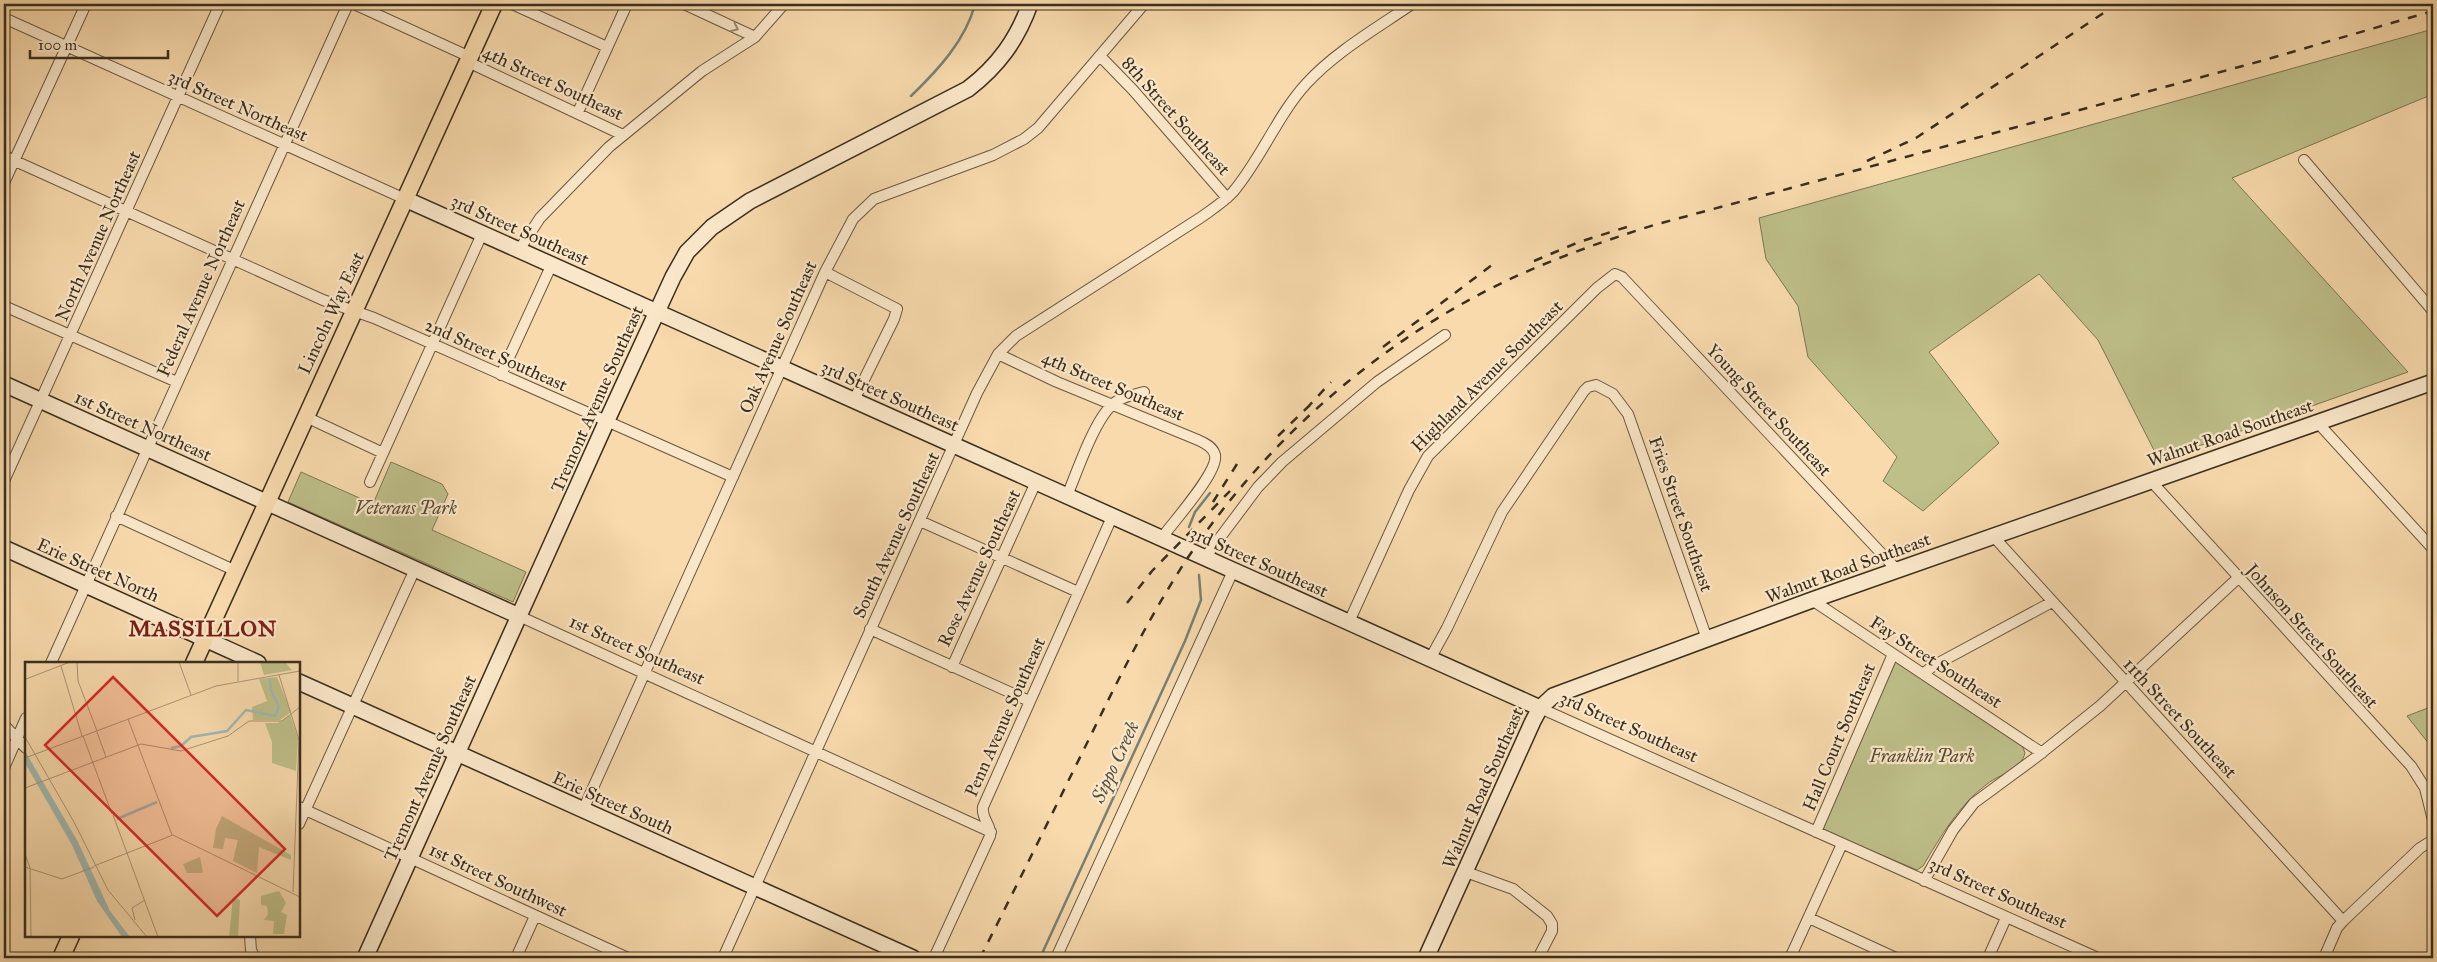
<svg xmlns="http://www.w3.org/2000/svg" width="2437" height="962" font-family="'IM FELL Great Primer',serif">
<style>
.green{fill:#bebf89;stroke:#7c7654}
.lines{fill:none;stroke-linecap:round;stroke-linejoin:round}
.stream{stroke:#778177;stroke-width:2.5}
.street-casing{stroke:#6a5942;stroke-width:12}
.secondary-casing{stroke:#3a2e1e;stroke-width:18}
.primary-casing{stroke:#3a2e1e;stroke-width:19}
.street{stroke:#fae7c9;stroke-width:10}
.secondary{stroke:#fae7c9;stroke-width:15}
.primary{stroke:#f8daac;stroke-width:16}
.rail{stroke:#3a2e1e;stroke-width:2.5;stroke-dasharray:9 9;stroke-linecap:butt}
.oneway{stroke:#9a8a74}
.labels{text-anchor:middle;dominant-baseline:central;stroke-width:4.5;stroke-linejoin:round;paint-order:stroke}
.street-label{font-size:18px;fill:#3a2e1e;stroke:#fae7c9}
.park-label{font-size:18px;font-style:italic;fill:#544b33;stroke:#fae7c9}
.water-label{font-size:19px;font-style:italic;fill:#545143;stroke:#fae7c9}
.district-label{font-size:22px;font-weight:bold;letter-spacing:1px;fill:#7a1f14;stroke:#fae7c9}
.inset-river{fill:none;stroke:#a0b9b2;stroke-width:2.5}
.inset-road{fill:none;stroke:#ac9573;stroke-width:1}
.view{fill:#d62828;fill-opacity:0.15;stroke:#d62828;stroke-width:2.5}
.inset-edge{fill:none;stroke:#3a2e1e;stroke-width:2.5}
</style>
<rect width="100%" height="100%" fill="#f8daac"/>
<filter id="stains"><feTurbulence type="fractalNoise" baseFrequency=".004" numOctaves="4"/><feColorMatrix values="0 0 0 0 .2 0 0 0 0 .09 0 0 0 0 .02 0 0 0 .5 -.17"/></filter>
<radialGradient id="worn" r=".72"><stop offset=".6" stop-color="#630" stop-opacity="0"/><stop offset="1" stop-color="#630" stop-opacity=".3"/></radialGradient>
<path class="green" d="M2433 29V94L2232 178 2408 372 2159 460 2098 340 2039 274 1929 352 1999 443 1923 511 1883 481 1897 457 1808 357 1798 306 1766 259 1759 218Z
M391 462 442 484 448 494 432 530 526 572 513 602 288 502 301 472 373 504Z
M1895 659 2022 745 2025 753C2021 770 2000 774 1987 784 1958 806 1941 836 1923 866L1917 870 1821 829Z
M2433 706V749L2407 716Z"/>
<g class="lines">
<path class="stream" d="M911 96C937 71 966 40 975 4
M1189 527 1195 512 1210 493
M1040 958 1185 641 1201 600 1199 575"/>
<g class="street-casing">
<path id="street" d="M354 4 470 57
M512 4 607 47
M684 4 755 37
M4 18 405 199
M1100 56 1133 90 1227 198
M468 62 623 135
M578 112 627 4
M4 156 323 300 374 318 733 477
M2304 160 2433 311
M4 183 86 4
M519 250 540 218 609 147 702 71 755 37 784 4
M825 272 897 309 894 319 854 400
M4 306 177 382
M998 354 1057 382 1198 440C1205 443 1213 447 1215 455 1219 472 1172 523 1161 539
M501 375 552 264
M306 417 383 453
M2318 423 2433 549
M4 481 220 4
M2151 481 2411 766 2425 788 2433 820
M370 482 482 234
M1067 496C1077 472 1094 421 1112 405 1120 397 1133 395 1144 392
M116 516 236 571
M920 521 1078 592
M1993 536 2343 921
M1204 559 1258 487 1282 462 1377 382 1445 335
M1812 600 2042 753
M519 616 991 832
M1349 622 1409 490 1428 456 1597 288 1615 274 1622 277 1897 570
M870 629 1029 701
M1430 659 1447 628 1502 512 1584 391 1588 387 1596 385 1613 394 1628 414 1707 639
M51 663 348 4
M952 667 1036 482
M1923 674 1933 666 2052 602
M1540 708 2098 958
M4 725 26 748
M4 768 26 718
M299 807 628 958
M583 810 825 272 853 219 874 199 993 155 1024 139 1038 128 1144 4
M299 824 415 569
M1816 832 1893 654
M1466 872 1513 889 1547 916 1552 924V931L1538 958
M1924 881 1953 830 1974 803 2035 758 2100 706 2238 578
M1809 918 1896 958
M250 936 251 950 255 958
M516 958 535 916
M723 958 977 393 998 354 1016 336 1200 218C1211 210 1224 202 1233 192 1261 159 1277 116 1306 84 1335 52 1377 28 1412 4
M934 958 990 836C992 825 981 819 983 807L1112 517
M1056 958 1233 571
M1790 958 1842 844
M1988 958 2006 918
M2324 958 2337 928 2343 921 2420 848 2433 840"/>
</g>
<g class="secondary-casing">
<path id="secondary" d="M405 199 1540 708
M4 384 519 616
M4 548 258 663
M299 682 913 958
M365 958 609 416 673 277 687 252 712 227 750 201 968 89C998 66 1017 40 1030 4
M1426 958 1533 721 1540 708 1553 696 1812 600 2433 382"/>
</g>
<g class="primary-casing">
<path id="primary" d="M194 663 494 4
M61 958 71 936"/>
</g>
<use href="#street" class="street"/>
<use href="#secondary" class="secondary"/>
<use href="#primary" class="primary"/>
<path class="rail" d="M1867 161 1916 138 2117 4
M1534 261 1579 242 1630 226
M1383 347 1496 262
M1306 409 1331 382
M1278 436 1310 405
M1213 502 1237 464
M1127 603 1152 571 1230 491
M980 958C1017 885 1053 812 1089 739 1118 680 1147 621 1183 565 1263 443 1376 343 1508 280 1555 258 1604 241 1654 225L2261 61 2433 11"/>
</g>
<defs><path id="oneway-chevron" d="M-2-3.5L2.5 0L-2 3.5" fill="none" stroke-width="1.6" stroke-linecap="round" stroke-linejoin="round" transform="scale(1.25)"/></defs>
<use class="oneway" href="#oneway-chevron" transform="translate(735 28) rotate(25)"/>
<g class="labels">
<g class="street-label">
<text transform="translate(553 83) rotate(25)">4th Street Southeast</text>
<text transform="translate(238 106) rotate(24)">3rd Street Northeast</text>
<text transform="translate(1176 116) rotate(48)">8th Street Southeast</text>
<text transform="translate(520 230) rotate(24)">3rd Street Southeast</text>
<text transform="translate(98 236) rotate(-66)">North Avenue Northeast</text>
<text transform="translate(201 288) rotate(-66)">Federal Avenue Northeast</text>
<text transform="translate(331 313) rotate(-65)">Lincoln Way East</text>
<text transform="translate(778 337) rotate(-66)">Oak Avenue Southeast</text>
<text transform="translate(496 355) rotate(24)">2nd Street Southeast</text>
<text transform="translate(1487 376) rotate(-45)">Highland Avenue Southeast</text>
<text transform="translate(1113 386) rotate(23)">4th Street Southeast</text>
<text transform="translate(890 396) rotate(24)">3rd Street Southeast</text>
<text transform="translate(597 399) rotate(-66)">Tremont Avenue Southeast</text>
<text transform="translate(1769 410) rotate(47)">Young Street Southeast</text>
<text transform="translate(143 426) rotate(24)">1st Street Northeast</text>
<text transform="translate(2230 433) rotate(-19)">Walnut Road Southeast</text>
<text transform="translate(1681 514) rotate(71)">Fries Street Southeast</text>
<text transform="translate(896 535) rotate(-65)">South Avenue Southeast</text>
<text transform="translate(1259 562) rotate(24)">3rd Street Southeast</text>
<text transform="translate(979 568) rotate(-65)">Rose Avenue Southeast</text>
<text transform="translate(1848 568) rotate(-20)">Walnut Road Southeast</text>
<text transform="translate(98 570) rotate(24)">Erie Street North</text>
<text transform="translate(2312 636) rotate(48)">Johnson Street Southeast</text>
<text transform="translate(637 650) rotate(24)">1st Street Southeast</text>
<text transform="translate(1936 662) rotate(33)">Fay Street Southeast</text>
<text transform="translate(1005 717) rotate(-66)">Penn Avenue Southeast</text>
<text transform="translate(2180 718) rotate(47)">11th Street Southeast</text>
<text transform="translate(1629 727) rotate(24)">3rd Street Southeast</text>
<text transform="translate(1839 737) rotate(-67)">Hall Court Southeast</text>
<text transform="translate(430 768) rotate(-66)">Tremont Avenue Southeast</text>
<text transform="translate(1483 788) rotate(-66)">Walnut Road Southeast</text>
<text transform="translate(613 803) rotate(24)">Erie Street South</text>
<text transform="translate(498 880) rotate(25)">1st Street Southwest</text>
<text transform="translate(1998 893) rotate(24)">3rd Street Southeast</text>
</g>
<g class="park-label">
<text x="406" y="508">Veterans Park</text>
<text x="1922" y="756">Franklin Park</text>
</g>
<g class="water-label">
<text transform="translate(1115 762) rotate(-65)">Sippo Creek</text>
</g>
<g class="district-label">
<text x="203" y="628">MASSILLON</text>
</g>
</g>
<g transform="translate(25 662)">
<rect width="275" height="275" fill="#f8daac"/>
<path d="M235 0H260L267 8 239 13ZM252 15 266 50 255 58H228L227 45 242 39 234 17ZM265 53 273 76 271 109 247 101V80L240 61H253ZM197 154 266 193V198L234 185 232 211 208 199 213 178 200 176 198 187 188 186 191 167ZM175 195 178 211H162L158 202ZM254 229 261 241 256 250 262 253 259 272H248L249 259 239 258 243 252 242 244 236 243V234ZM208 235 215 238 213 275H204Z" fill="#bebf89"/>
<path d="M0 89 53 180 85 249 105 275H97L72 239 47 183 0 101Z" fill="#a0b9b2"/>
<path class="inset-river" d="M146 86 156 84 166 75 202 69 221 48 250 54 254 45 246 28 245 16M92 157 132 140"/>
<path class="inset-road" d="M52 0 53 19 72 69M154 0 166 33M213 0V19M36 4 57 74M254 13 274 78 268 230M1 17 45 0M103 57 147 173M72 70 81 95M58 74 87 152M0 75 49 160 83 228 122 275M0 96 191 24 275 9M0 126 116 82 156 89 203 74 224 59H257L275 45M88 153 133 275M0 192 5 206 6 275M69 204 148 173 275 235M0 205 37 217 69 205M110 258 107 246 120 238"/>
<path class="view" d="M88 15 260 187 192 254 20 83Z"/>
<rect width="275" height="275" class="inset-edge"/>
</g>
<rect width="2437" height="962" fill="none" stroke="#f8daac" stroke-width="20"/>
<rect x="5" y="5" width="2427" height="952" fill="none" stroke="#3a2e1e" stroke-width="2.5"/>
<rect x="10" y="10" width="2417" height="942" fill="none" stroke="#3a2e1e"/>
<path d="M30 50v8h138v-8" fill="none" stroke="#3a2e1e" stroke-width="2.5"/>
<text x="38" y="50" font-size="15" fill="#3a2e1e" stroke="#fae7c9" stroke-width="4" paint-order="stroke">100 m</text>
<rect width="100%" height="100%" filter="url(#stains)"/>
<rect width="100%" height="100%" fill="url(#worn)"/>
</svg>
